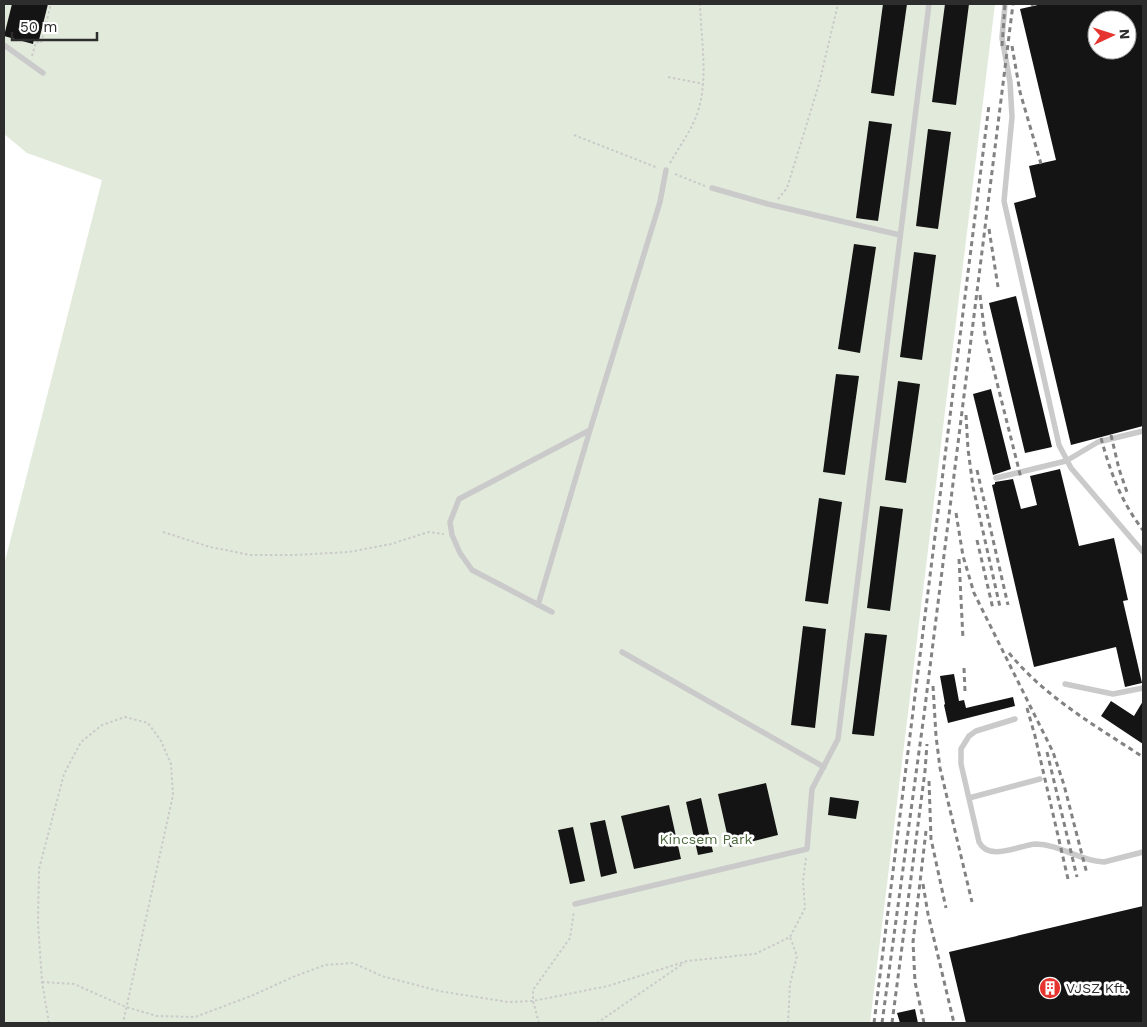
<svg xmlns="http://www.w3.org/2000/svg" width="1147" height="1027" font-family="'Work Sans',sans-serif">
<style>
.green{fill:#e2ebdb}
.building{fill:#141414;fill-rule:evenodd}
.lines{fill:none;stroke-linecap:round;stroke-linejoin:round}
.path{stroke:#cacaca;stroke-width:2;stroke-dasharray:2.5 2.5;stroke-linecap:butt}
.lane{stroke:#cacaca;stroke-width:5.5}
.rail{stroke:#828282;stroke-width:3;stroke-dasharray:5 4;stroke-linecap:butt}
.labels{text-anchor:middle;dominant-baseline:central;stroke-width:5;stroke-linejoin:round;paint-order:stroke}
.park-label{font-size:14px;fill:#4b693b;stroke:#fff}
.poi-label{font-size:14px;fill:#2d2d2d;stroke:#fff;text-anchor:start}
</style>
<rect width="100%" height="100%" fill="#fff"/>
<path class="green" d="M4 4H995L870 1023H4V565L102 180 27 153 4 134Z"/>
<path class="building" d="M12 4H48L39 40 34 39 33 44 4 36Z
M883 4H907L894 96 871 93Z
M945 4H969L956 105 932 102Z
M1042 4H1143V426L1071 445 1014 203 1036 197 1029 166 1056 160 1020 9ZM1097 20H1127V50H1097Z
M869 121 892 124 878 221 856 218Z
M928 129 951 132 938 229 916 226Z
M854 244 876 247 860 353 838 349Z
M914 252 936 255 922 360 900 357Z
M1016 296 1052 447 1025 453 989 303Z
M836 374 859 376 845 475 823 472Z
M898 381 920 384 906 483 885 480Z
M991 389 1011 469 993 475 973 394Z
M1060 469 1079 546 1114 538 1128 600 1123 601 1142 683 1125 687 1116 647 1034 667 992 485 995 484V482L1013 479 1021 509 1037 505 1030 476Z
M819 498 842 502 828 604 805 601Z
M880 506 903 509 890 611 867 608Z
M803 626 826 629 815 728 791 725Z
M865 633 887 635 874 736 852 734Z
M954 674 959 701 964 700 966 708 1013 697 1015 706 948 723 944 705 945 704 940 676Z
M1111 701 1134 716 1143 701V744L1101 716Z
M766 783 778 835 730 847 718 794Z
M830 797 859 801 856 819 828 815Z
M701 798 713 852 698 855 686 802Z
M669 805 681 859 634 869 621 816Z
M605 820 617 873 601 877 590 823Z
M573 827 585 881 570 884 558 830Z
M1143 906V1023H966L949 952Z
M915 1009 918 1023H900L897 1013Z"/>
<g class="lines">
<path class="path" d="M32 56 36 42 41 43 51 4
M668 77 704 84
M574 135 658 168
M670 163C680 145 693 129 699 108 708 75 701 38 700 4
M675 174 705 186
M778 199 787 188 819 84 838 4
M163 532 210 547 250 555H294L349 552 391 544 429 532 444 534
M42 982 74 984 126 1007 157 1016 195 1017 251 996 293 977 325 965 353 963 382 976 439 991 508 1002 533 1001 608 986 687 961 755 954 790 937 805 908 803 881 806 858
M49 1023 42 982 38 923 39 869 64 774 81 742 102 725 125 717 148 723 161 741 171 764 173 795 123 1023
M539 1023 533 1001V990L570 938 574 911
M597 1023 684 963
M788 1023 790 984 797 956 790 937"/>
<path class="lane" d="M1005 4 1002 38 1010 82 1012 117 1004 201 1059 445 1071 468 1143 552
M4 45 43 73
M712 188 768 204 900 235
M996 478 1066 461 1098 442 1143 431
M538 605 590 430
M552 612 472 570 460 553 452 535 450 522 459 499 590 430 660 202 666 170
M622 652 824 767
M1065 684 1113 694 1143 688
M1015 719 976 731 969 736 961 749V764L979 842C989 862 1019 845 1036 844 1057 844 1076 858 1096 861L1104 862 1143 852
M969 798 1040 779
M575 904 807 849 812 789 838 739 929 4"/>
<path class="rail" d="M1032 4 1033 6
M1002 46 1005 4
M1012 46 1020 92 1041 164
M989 229 998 287
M980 295 985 335 1021 478
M966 415 968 449 973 487 1000 607
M1111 435 1119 469 1128 495
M1101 438C1110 471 1121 502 1143 530
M977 470 1008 605
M956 513 963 556 974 593 1053 752 1064 785 1087 874
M977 540 993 609
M959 559 963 639
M1009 653C1046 698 1096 726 1143 757
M964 668 965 691
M933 686 936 736 940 768 972 902
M1027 708 1035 736 1068 879
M1047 752 1077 877
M929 781 931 839 946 908
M923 884 928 914 954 1023
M874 1023 989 105
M882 1023 924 715 1013 4
M892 1023 925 771 927 744
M924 1023 915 982 913 942 926 831"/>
</g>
<defs>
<g id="building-disc" transform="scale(1.125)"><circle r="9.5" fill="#e6342e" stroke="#fff"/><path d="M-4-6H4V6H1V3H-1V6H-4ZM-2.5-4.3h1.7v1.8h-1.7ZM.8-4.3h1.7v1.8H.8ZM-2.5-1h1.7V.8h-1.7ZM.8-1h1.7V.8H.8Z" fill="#fff"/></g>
</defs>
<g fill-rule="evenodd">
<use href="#building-disc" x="1050" y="988"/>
</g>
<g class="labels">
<g class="park-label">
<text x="706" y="839">Kincsem Park</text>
</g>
<g class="poi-label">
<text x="1066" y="988">VJSZ Kft.</text>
</g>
</g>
<rect width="1147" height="1027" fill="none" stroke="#2d2d2d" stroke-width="10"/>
<g transform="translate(1112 35) rotate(86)"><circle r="24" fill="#ffffff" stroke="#ababab"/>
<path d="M0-4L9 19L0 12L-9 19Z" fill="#e6342e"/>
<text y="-8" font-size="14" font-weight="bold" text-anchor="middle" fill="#2d2d2d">N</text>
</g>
<path d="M12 32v8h85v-8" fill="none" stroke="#2d2d2d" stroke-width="2.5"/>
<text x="20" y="32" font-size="15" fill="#2d2d2d" stroke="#ffffff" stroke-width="4" paint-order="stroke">50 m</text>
</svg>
